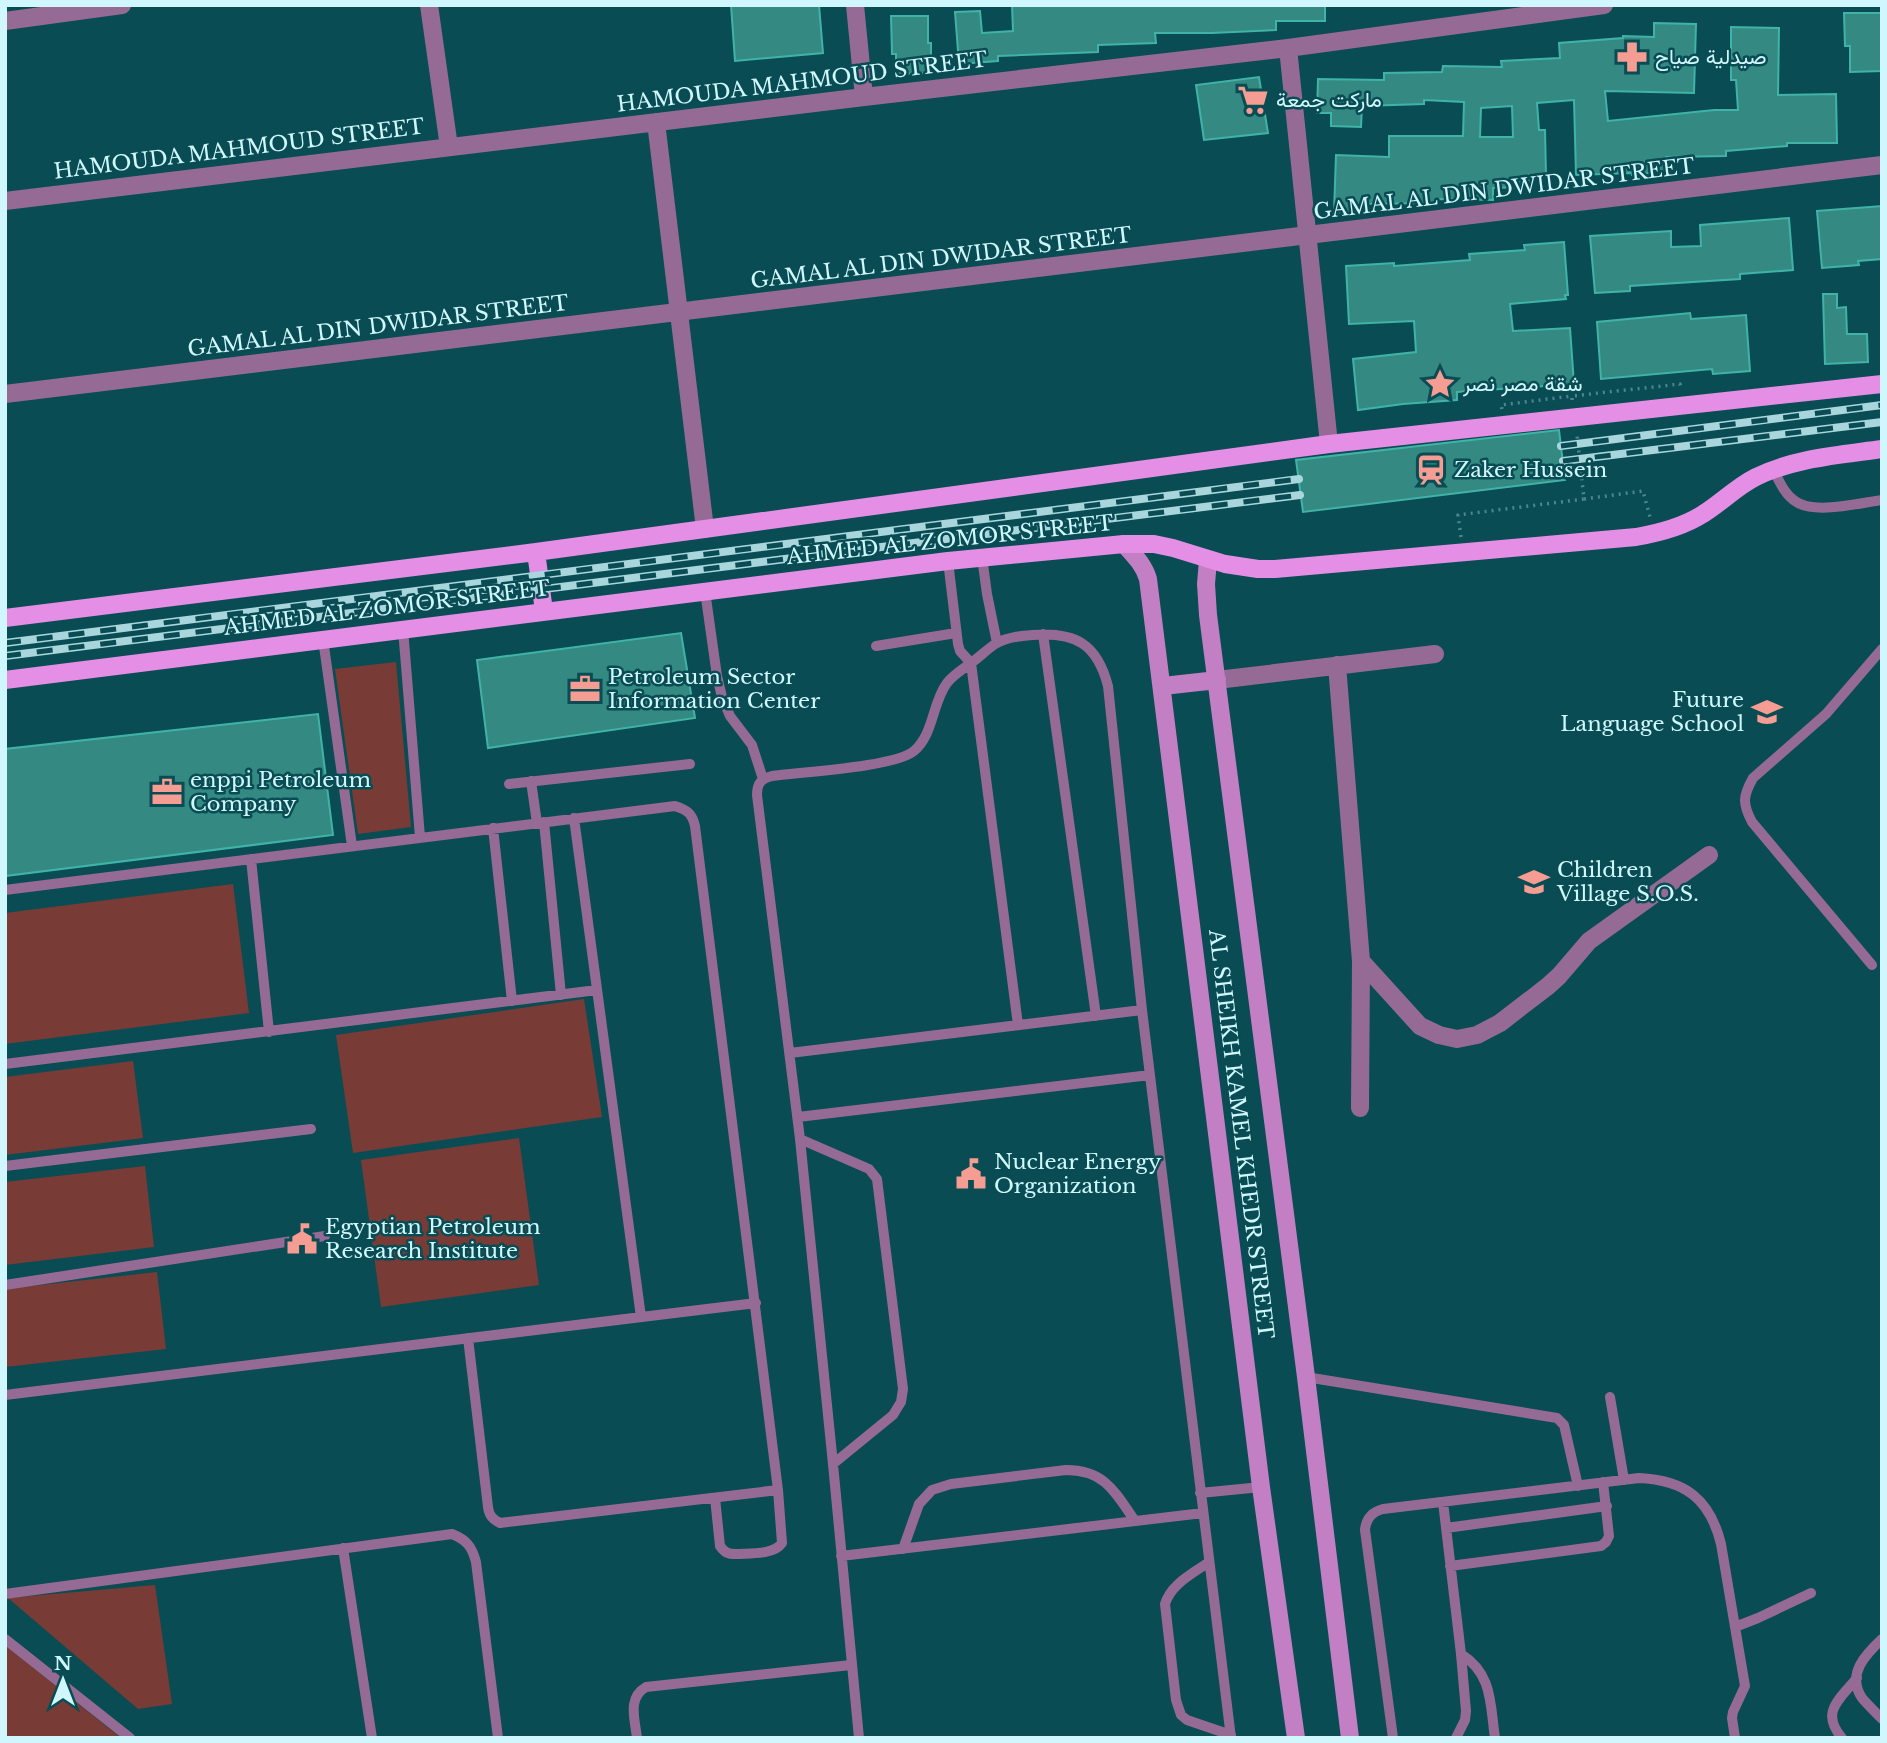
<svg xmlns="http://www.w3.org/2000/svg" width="1887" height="1743" font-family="'Libre Baskerville',Vazirmatn,serif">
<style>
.green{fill:#793b36}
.building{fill:#348a82;stroke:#40b3a8;stroke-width:2;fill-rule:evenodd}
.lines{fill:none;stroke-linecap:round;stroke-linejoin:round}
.path{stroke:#4d878d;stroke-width:3.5;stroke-dasharray:2 5;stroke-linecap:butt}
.lane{stroke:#956b95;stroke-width:10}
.street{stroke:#956b95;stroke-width:18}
.secondary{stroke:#c27fc3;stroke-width:18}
.primary{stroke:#e58ee6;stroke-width:18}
.rail-casing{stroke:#a9d5dc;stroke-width:8}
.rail{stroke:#094c53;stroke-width:5;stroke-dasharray:16;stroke-linecap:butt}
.labels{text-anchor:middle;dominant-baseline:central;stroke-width:5;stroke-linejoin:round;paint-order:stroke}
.poi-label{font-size:21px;fill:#d0f7fd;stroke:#094c53;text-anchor:start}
.street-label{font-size:21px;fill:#d0f7fd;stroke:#094c53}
</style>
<rect width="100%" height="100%" fill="#094c53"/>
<path class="green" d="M396 662 411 827 358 834 335 669Z
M233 884 249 1013 5 1044V913Z
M584 999 602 1117 353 1153 336 1035Z
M133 1061 143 1138 5 1155V1077Z
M519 1138 539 1285 381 1307 361 1160Z
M145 1166 154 1247 5 1265V1182Z
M157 1272 166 1349 5 1367V1289Z
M155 1585 172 1704 138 1709 8 1598Z
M5 1645 121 1738H5Z"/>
<path class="building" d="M731 5H819L823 53 735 61Z
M1012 5H1325V21H1276V30L1212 33H1155L1156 43 1098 45V52L998 56V61L959 64 955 12 980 11 982 33 1013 31Z
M1844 13H1882V71L1850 72V46H1845Z
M891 16H928V43H931V73L896 74V54H892Z
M1654 23 1696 24 1694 93 1605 91 1608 121 1714 110H1738L1736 80H1731V27L1779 28 1778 95 1836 94 1837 143H1787V146L1726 151V156L1666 157 1667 171 1632 175V173L1576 175 1574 100 1537 103 1539 130H1545L1546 175H1529V187L1493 188V200L1437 199V203L1352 204 1351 213 1334 212 1336 155 1389 157V136H1463L1464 102 1424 100V104L1362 106 1361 127 1331 126V113H1317L1318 79 1384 80V73L1442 72 1443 66 1502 67 1501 61 1560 58 1559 43 1623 38V36L1654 37ZM1512 106 1513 137H1480L1481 108Z
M1259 77 1268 133 1204 140 1196 85Z
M1882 206V259L1858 261 1859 265 1822 268 1817 211Z
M1789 218 1793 270 1740 274V279L1630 286V291L1595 293 1590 236 1671 231V247L1701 246 1700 225Z
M1564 242 1568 295H1565L1566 299 1510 304 1513 331 1570 328 1574 384 1457 392V400L1403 404 1358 410 1353 359 1416 352 1414 321 1349 324 1346 266 1394 263V266L1470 260 1469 254 1525 250 1524 245Z
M1823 294H1837V308L1846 307 1847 334H1867L1868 362 1825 364Z
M1690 313 1691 319 1746 315 1750 371 1713 374 1712 369 1601 379 1597 322Z
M1559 430 1565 480 1303 512 1296 460Z
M681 633 695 718 488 748 477 660Z
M318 714 333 835 5 876V749Z"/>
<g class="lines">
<path class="path" d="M1572 400V396L1680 384 1681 389
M1502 409 1501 405 1572 396
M1584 499 1643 491 1650 517
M1461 537 1458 515 1584 499 1577 435"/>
<path class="lane" d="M1773 469C1779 480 1784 494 1795 501 1813 515 1859 503 1882 500
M982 557 987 594 997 643
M948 561 958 644 960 651 971 663 1018 1025
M705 591 717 676 722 697 730 716 752 745 763 779
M403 629 420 837
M1043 634 1096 1016
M323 639 352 846
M876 646 956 633
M531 781 537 823
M509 784 690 764
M574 818 641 1317
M544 822 561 995
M493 828 512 1001
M251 859 269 1032
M5 890 675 806C687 810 692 813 695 826L778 1490 782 1543C774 1555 750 1553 736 1554 728 1554 725 1553 720 1546L715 1498
M1872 965 1752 822C1742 803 1743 796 1753 778L1826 714 1882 649
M790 1053 1142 1010
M5 1064 597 990
M798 1117 1150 1075
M800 1139 869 1169 877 1179 903 1389 901 1402 893 1415 833 1464
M5 1166 311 1129
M5 1285 325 1236
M468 1338 488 1507C489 1515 492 1519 500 1523L778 1490
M1306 1377 1557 1418 1564 1425 1578 1486
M5 1395 756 1303
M1610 1397 1624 1480
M1200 1493 1261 1487
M1443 1502 1461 1654 1466 1711 1465 1720 1456 1738
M1446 1528 1607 1506
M343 1548 372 1738
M903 1549 919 1504 932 1490 951 1484 1066 1470C1105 1470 1115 1492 1135 1521
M841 1556 1203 1513
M1209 1562C1192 1574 1171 1584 1165 1604L1176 1700 1181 1715 1187 1720 1231 1735
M1450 1566 1601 1546 1606 1542 1609 1536 1603 1482
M5 1594 452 1534C467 1540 472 1547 476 1562L498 1738
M1735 1627 1758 1618 1811 1593
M5 1639 130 1738
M1882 1639C1866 1654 1846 1674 1862 1698 1868 1705 1875 1712 1882 1719
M1461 1654C1493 1674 1490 1704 1495 1738
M637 1738C635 1719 627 1698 646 1687L851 1665
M859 1738 833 1464 800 1139 757 795C757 783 761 779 772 776 801 772 895 767 914 751 934 734 932 703 947 683 953 675 963 669 971 663 980 657 988 648 997 643 1008 637 1021 636 1033 635 1076 632 1097 644 1108 686L1142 1010 1231 1738
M1393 1738 1365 1530C1366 1518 1372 1512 1383 1509L1639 1478C1685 1480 1710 1499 1721 1544L1745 1686 1733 1712 1732 1718 1735 1738
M1842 1738C1820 1712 1839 1700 1857 1678"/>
<path class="street" d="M429 5 449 147
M855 5 864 97
M5 21 122 5
M1288 48 1329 444
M656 122 705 529
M5 201 864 97 1288 48 1604 5
M5 394 1882 165
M1337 665 1361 961 1360 1108
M1217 680 1435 654
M1361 961 1420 1026 1439 1035 1457 1039 1477 1035 1500 1023 1548 986 1559 976 1589 941 1709 855"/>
<path class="secondary" d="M1124 544C1134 555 1144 565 1148 579L1261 1487 1296 1738
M1208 560 1206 584 1208 615 1306 1377 1350 1738
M1163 686 1217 680"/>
<path class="primary" d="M536 552 544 611
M5 618 536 552 1329 444 1882 384
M5 680 948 561 1124 544H1154L1173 548 1225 564 1258 569H1275L1636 537C1659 533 1683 527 1703 514 1721 503 1736 487 1756 477 1795 458 1839 455 1882 449"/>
<g class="rail-casing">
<path id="rail" d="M1561 446 1882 405
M1563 461 1882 422
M5 643 1299 479
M5 656 1300 495"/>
</g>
<use href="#rail" class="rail"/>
</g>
<defs>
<g id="pharmacy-bare" transform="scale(2.415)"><path d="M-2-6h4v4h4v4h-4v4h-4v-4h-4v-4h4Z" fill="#f59c93" stroke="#094c53" stroke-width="2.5" paint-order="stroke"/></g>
<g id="supermarket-bare" transform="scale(2.415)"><path d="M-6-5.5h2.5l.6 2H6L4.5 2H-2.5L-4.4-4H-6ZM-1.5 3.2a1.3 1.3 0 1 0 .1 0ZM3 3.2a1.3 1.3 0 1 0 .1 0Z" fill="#f59c93" stroke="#094c53" stroke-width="2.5" paint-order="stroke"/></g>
<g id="sight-bare" transform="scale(2.415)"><path d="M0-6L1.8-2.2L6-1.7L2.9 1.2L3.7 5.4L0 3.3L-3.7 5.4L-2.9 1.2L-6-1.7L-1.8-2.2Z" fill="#f59c93" stroke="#094c53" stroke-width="2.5" paint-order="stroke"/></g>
<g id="station-bare" transform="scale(2.415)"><path d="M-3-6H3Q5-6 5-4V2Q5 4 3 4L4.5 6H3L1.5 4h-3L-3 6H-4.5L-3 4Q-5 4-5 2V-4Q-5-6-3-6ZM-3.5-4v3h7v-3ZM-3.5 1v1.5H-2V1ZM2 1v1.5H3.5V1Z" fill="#f59c93" stroke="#094c53" stroke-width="2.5" paint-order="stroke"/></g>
<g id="office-bare" transform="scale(2.415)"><path d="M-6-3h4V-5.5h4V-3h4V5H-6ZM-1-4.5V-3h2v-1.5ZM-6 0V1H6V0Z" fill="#f59c93" stroke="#094c53" stroke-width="2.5" paint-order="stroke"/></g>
<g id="school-bare" transform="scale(2.415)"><path d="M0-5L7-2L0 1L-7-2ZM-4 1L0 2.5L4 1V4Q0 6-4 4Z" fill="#f59c93" stroke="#094c53" stroke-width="2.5" paint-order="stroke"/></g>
<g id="civic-bare" transform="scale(2.415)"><path d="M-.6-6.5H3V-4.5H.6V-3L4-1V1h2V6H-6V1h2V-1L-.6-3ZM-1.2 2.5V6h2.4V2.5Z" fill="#f59c93" stroke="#094c53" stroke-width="2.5" paint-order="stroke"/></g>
</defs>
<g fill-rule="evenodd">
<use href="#pharmacy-bare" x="1632" y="57"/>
<use href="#supermarket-bare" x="1253" y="100"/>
<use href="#sight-bare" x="1440" y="384"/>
<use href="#station-bare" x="1431" y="470"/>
<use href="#office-bare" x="585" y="689"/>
<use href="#school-bare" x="1767" y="712"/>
<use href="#office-bare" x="167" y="792"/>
<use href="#school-bare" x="1534" y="882"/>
<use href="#civic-bare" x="971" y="1174"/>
<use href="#civic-bare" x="302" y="1239"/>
</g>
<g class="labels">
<g class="poi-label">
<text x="1655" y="57">صيدلية صياح</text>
<text x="1276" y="100">ماركت جمعة</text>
<text x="1463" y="384">شقة مصر نصر</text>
<text x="1454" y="470">Zaker Hussein</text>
<text x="608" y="677">Petroleum Sector<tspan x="608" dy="24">Information Center</tspan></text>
<text x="1744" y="700" text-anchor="end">Future<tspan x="1744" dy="24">Language School</tspan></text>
<text x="190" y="780">enppi Petroleum<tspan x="190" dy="24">Company</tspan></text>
<text x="1557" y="870">Children<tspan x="1557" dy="24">Village S.O.S.</tspan></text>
<text x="994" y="1162">Nuclear Energy<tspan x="994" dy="24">Organization</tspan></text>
<text x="325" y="1227">Egyptian Petroleum<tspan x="325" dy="24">Research Institute</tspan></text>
</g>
<g class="street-label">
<text transform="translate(802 82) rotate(-7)">HAMOUDA MAHMOUD STREET</text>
<text transform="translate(239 149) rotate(-7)">HAMOUDA MAHMOUD STREET</text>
<text transform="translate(1504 189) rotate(-7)">GAMAL AL DIN DWIDAR STREET</text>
<text transform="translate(941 258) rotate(-7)">GAMAL AL DIN DWIDAR STREET</text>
<text transform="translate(378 326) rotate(-7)">GAMAL AL DIN DWIDAR STREET</text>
<text transform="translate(950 540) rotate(-6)">AHMED AL ZOMOR STREET</text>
<text transform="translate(387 608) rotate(-7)">AHMED AL ZOMOR STREET</text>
<text transform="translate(1241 1134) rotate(83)">AL SHEIKH KAMEL KHEDR STREET</text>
</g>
</g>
<rect width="1887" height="1743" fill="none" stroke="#d0f7fd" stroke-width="14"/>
<g transform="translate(63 1680)" stroke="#094c53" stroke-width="5" paint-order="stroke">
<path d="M0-5L12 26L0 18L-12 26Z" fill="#d0f7fd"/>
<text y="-10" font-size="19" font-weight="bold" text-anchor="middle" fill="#d0f7fd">N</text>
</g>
</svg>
